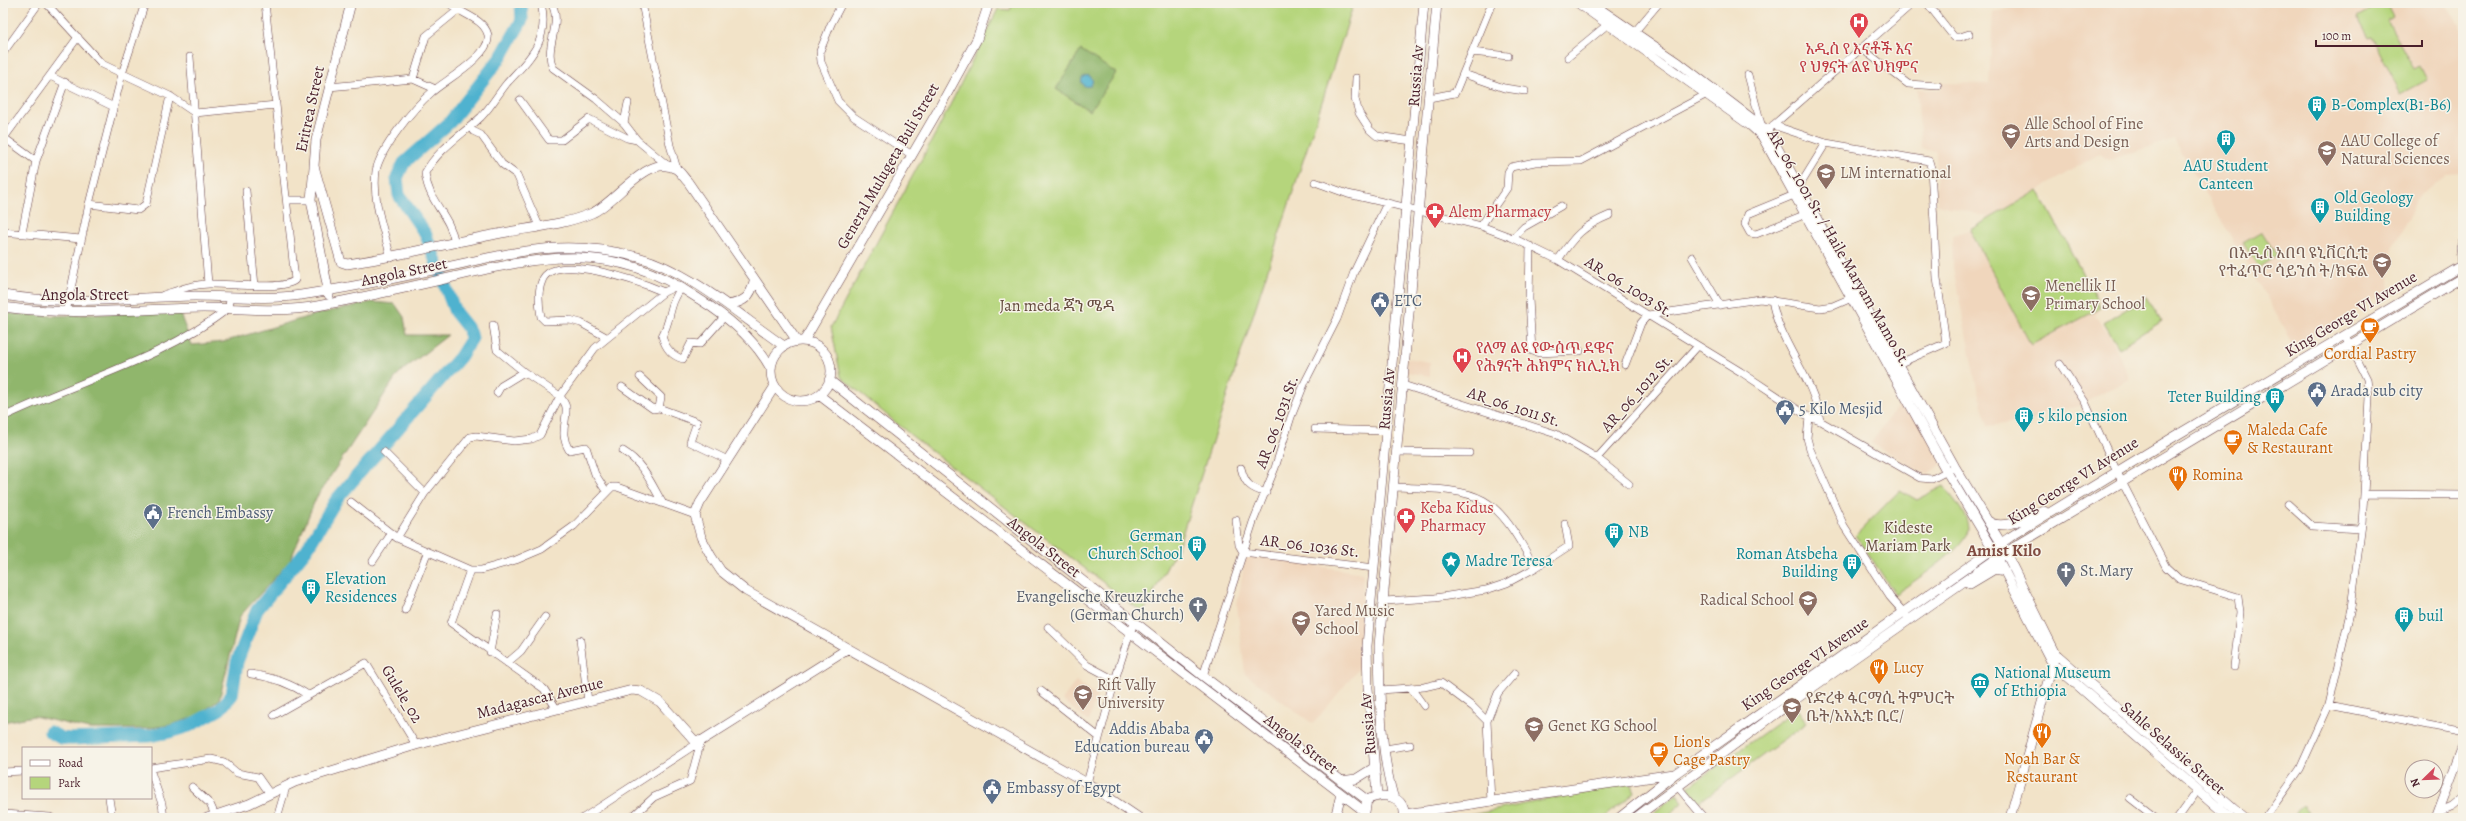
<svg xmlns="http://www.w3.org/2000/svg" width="2466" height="821" font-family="Alegreya,'Noto Serif Ethiopic',serif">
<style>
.built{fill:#f0d6bc}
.green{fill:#b5d57c;stroke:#807a54}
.forest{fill:#90b66c;stroke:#6d6a4c}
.water{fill:#50b2cf;stroke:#4d687d}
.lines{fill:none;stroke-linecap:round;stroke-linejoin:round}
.river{stroke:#50b2cf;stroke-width:13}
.minor-casing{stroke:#633c43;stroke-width:8}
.major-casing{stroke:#633c43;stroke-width:10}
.minor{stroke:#fff;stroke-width:7}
.major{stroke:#fff;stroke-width:9}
.labels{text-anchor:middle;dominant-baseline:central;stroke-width:3;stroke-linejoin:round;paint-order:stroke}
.health-label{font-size:16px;fill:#be3a42;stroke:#f7f3e8;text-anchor:start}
.street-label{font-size:16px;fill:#4a1f2b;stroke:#f7f3e8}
.culture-label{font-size:16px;fill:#0d838f;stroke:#f7f3e8;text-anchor:start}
.education-label{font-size:16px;fill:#785e54;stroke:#f7f3e8;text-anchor:start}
.service-label{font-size:16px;fill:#4e5e75;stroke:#f7f3e8;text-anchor:start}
.park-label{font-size:16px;fill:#654c3f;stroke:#f7f3e8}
.food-label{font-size:16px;fill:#c56008;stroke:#f7f3e8;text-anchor:start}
.worship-label{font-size:16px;fill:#5b616d;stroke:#f7f3e8;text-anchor:start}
.neighbourhood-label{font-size:17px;font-weight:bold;fill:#804b41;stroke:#f7f3e8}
</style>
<rect width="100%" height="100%" fill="#f7f3e8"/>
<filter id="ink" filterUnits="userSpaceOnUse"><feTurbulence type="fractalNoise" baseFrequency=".025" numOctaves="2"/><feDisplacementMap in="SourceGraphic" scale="8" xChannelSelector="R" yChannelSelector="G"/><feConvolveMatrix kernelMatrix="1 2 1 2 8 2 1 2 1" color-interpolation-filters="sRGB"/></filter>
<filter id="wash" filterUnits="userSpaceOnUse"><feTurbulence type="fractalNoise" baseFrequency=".012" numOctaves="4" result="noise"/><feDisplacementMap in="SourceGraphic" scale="16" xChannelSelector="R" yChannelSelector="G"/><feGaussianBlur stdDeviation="0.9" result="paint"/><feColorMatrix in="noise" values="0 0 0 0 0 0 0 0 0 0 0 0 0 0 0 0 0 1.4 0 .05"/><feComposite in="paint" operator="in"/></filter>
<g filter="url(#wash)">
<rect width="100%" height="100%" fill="#f2e3c8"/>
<path class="built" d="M2026 3H2446L2463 32V174L2446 175 2417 199 2393 248 2389 279 2390 291 2294 345 2174 139 2109 160 2099 154 2038 190 2101 308 2095 316 2111 338 2130 379 2080 405 2046 412 2033 420 1988 426 1977 389 1953 268 1952 235 1970 230 1989 217 1937 204 1936 151 1921 149 1917 89 1942 90V83L1989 84 1993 12Z
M1406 358 1430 362V376L1407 372Z
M1906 395 1942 464 1928 475 1871 443Z
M1246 555 1363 573 1359 668 1313 724 1245 674 1237 605Z
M1076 681 1097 696 1088 722 1062 700Z"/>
<path class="green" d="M1013 3H1354L1179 544 1143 613 912 436 841 377 831 327 939 127 998 9 1010 10Z
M2382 3H2386L2393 16 2387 20 2414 69 2420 66 2427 80 2401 94 2372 37 2369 38 2357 17Z
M2038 190 2101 308 2031 345 1970 230Z
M2262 232 2277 256 2259 268 2243 243Z
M2146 297 2161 321 2119 348 2104 323Z
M1944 486C1952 498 1968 514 1968 529 1968 548 1911 583 1895 594L1856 535 1900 490 1917 500Z
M1797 709 1807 723 1699 802 1688 787Z
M1631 782 1635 792 1604 818H1457Z
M1677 794 1683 803 1665 818H1647Z
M2302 806 2313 818H2291Z"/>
<path class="forest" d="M1081 50 1116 73 1090 111 1056 89Z
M372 302 395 304 404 317 407 335H448L398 374 316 498 290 561 240 616 219 700 197 716 171 725 143 729H89L34 716 3 722V313L52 316 174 311 180 314 192 345 223 342 317 314Z"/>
<path class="water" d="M1081.5 81a5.5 5.5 0 1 1 11 0a5.5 5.5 0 1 1-11 0Z"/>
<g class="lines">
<path class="river" d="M50 732 61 738 71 739 148 736 169 732 189 726 220 709 232 695 237 662 257 610 307 549 336 500 460 357 472 338 467 327 455 312 426 235 399 195 397 178 404 163 449 123 501 57 522 20 521 3"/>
</g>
</g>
<g filter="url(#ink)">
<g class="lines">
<g class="minor-casing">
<path id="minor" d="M46 3 102 64 170 96 195 113 276 105
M551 3C564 23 543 47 553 68L596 99 624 123 637 140 667 165
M642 3 670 145 677 169
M842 3 831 24 820 51 821 62 838 101 854 117 912 155
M1927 3 1954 37H1960L1969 34
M1632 35 1659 3
M1861 48 1908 84 1938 86
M1472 52 1508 56
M3 53 39 3
M190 57 208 284
M1568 57 1608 24
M1464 74 1504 88 1525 91
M1748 75 1761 124
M50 76 114 107
M1356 78 1355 99 1359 113 1370 130 1377 136 1412 141
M413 79 426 36 458 10
M329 87 413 79 433 88
M1429 98 1455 93 1492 3
M520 100 549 140H562L589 119 627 138 637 140
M624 123 628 103
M1773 125 1826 143 1929 161 1931 168 1937 278 1946 343 1898 364
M1770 128 1913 3
M473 131 481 135 502 164 517 175 539 226
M3 137 36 161
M4 138 78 37
M1315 182 1348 194 1387 203
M246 191 255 286
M287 200H311
M89 204 138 210 146 204 170 96
M1809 213 1756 234 1750 233 1745 224 1748 214 1794 195 1826 143
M1481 226 1507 188 1508 172 1511 167 1535 162 1581 161 1707 94
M3 232 81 239
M22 233 36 161 65 82
M1513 238 1524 227 1561 206
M455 243C449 213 429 204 425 173 438 149 462 135 481 117 491 107 498 94 507 83 530 58 550 41 541 3
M1530 246 1529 299 1532 351 1539 353 1580 351
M1692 257 1720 305
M391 258C384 230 372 201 376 171 380 149 414 107 432 92 444 81 492 55 488 35 484 18 460 14 449 3
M1558 260C1574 236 1583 226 1610 215
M682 287C668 305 672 319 662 336 665 347 672 356 683 359L691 343 700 344 724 317
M163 295C178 290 193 284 209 284 226 283 283 291 295 280L265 3
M1772 300C1779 344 1814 377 1820 421
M66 312 89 204 122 74 145 3
M493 325 497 350 524 372 560 396
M2345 335 2367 379 2369 397 2364 494 2463 495
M606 337 581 323 570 320 545 321 541 317C539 306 537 292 542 281 553 250 643 283 664 292
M2060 364 2085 402 2117 472 2166 567 2179 579 2238 597 2240 612 2234 667
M1625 365 1641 323 1648 315 1760 299 1820 308 1833 306 1856 296
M640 377 661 397 659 408 697 422 690 442 728 460
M1403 385 1556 434 1597 458 1629 484
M622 387 653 409 659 408
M497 393 501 386 524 372
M560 396C562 399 566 404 566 408 567 423 559 433 569 450L586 447 595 474 606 491
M3 417C78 381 163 359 229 308L230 298
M1809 417 1807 438 1810 449 1844 526 1890 597 1906 615
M1315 429 1386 431
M623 451C643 463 651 483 662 502
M384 452 425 493
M1397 452 1469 453
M1597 458 1697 347
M1241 468C1245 484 1250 488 1266 493
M1395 487C1481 491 1493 489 1535 568
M351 502 397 538 470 570H481L516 560 542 549 574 526 612 487H617L695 515
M2288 504 2312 526 2359 529 2362 523 2364 494
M1236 520 1239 545 1243 552
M397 538 425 493 470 437 476 436 514 441 532 439 540 435 560 396 595 348 664 292 679 285
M1243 552 1374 568
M373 561 391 534
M470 570 451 623 544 689 556 708
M1384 601 1435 598 1486 590 1507 583 1535 568 1569 546 1565 524
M405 610 427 553
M1048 627 1087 665 1115 680
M580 640 588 701
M490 652 497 614
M507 663 521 651 545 617
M251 674C272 677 290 683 308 695
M1203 676 1253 522 1275 468 1291 417 1305 382 1337 319 1354 272 1387 203 1481 226 1513 238 1558 260 1741 372 1809 417 1820 421 1920 478 1932 479 1955 467
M1411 688 1424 706
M1380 690 1424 687 1441 683 1473 707 1487 721 1491 802
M1041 691 1099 737
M2329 705 2351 608 2362 523
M274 715 366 663 416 745
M1487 721 1498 693 1515 673
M1385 749 1410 745
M151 768 211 759 224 762 237 773 258 777 270 794
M3 772 23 771
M151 772 162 804 164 818
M1087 783 1115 680 1130 632 1135 622
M192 787 210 804 215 815
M1678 787 1704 818
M109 798 112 818
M2130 798 2156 818
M2438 812 2452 806 2463 797
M277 818 286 787
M583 818 701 741
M631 818 654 797 690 781 701 741
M2178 818 2198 790
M2265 818 2300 769 2329 705 2463 732"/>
</g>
<g class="major-casing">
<path id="major" d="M351 3 316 140 314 166 341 262 347 264C396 257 443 244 492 235 524 228 562 226 592 213 616 203 648 152 676 169 680 171 684 178 688 182L797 341
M1578 3 1751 126 1762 136 1947 472 1993 549 2052 663 2230 818
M1591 3 1679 63 1768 131 1955 467 2001 543 2056 654 2244 818
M314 167 311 200 329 295
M2463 242 2461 248 2463 264
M3 295C66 306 131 297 195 296 230 296 266 300 301 295 347 288 392 279 437 269 512 253 561 237 638 257 690 271 740 316 784 346
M728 305C744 302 751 297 754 281
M3 307C69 316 136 309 203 308 240 308 280 313 317 306 361 298 405 288 449 278 545 255 611 240 699 299 728 317 755 339 771 369
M804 341 937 112 977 39 989 3
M771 371a30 30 0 1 1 60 0a30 30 0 1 1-60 0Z
M829 380 1203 676 1367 800
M775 386 700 503 695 515 701 537 711 556 721 571 746 591 1087 783 1139 818
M819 395 1364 811
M1987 520C2001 533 2029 516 2044 511
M1970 584 1995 569 2005 571
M1341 781 1356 779 1375 767
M1377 795 1368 688 1367 646 1424 3
M1393 796C1380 749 1380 696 1379 646L1437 3
M1405 814 1674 774
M3 815 50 818
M207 818 249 804 295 782 416 745 632 690 641 691 660 702 694 740 701 741 847 649
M1335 818 1341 794
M1364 818 1367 800C1382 792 1407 795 1404 818
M1619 818 1676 773 2010 537 2172 438 2463 265
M1635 818 1796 699 2006 552 2463 277
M2010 818 2054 659
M2436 818 2463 746"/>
</g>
<use href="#minor" class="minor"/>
<use href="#major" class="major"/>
</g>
</g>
<defs>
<g id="hospital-pin" transform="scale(1)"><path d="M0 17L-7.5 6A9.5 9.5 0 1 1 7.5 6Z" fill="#e0444e" stroke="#f7f3e8"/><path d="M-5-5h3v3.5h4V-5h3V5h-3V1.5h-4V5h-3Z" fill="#fff"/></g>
<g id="building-pin" transform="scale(1)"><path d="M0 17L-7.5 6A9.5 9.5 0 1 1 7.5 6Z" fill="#0f9aa8" stroke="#f7f3e8"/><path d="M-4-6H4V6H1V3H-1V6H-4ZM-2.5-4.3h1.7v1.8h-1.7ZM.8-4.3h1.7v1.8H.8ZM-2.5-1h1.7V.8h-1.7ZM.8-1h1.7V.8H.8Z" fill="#fff"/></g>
<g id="university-pin" transform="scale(1)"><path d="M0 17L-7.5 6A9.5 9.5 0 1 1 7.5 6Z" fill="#8d6e63" stroke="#f7f3e8"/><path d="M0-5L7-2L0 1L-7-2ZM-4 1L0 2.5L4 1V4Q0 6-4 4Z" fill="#fff"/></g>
<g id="school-pin" transform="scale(1)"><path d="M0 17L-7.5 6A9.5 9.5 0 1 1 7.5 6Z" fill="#8d6e63" stroke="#f7f3e8"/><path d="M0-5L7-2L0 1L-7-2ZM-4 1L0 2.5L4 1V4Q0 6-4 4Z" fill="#fff"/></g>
<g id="pharmacy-pin" transform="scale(1)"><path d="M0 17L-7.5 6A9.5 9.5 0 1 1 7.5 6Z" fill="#e0444e" stroke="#f7f3e8"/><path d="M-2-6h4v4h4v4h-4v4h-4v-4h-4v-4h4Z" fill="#fff"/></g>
<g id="civic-pin" transform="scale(1)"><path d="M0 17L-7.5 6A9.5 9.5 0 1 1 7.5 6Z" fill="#5c6f8a" stroke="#f7f3e8"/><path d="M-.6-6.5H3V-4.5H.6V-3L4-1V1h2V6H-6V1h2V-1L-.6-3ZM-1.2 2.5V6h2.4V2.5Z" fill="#fff"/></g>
<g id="cafe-pin" transform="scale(1)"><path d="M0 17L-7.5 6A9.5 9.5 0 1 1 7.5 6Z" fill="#e8710a" stroke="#f7f3e8"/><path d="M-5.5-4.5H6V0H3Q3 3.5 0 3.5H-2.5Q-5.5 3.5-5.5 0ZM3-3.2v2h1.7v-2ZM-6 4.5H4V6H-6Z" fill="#fff"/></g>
<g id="restaurant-pin" transform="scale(1)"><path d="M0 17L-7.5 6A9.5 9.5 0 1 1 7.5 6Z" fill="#e8710a" stroke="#f7f3e8"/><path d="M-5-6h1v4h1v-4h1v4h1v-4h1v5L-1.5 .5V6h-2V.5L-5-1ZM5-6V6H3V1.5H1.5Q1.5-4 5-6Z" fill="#fff"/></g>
<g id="sight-pin" transform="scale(1)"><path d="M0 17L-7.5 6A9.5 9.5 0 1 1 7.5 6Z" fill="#0f9aa8" stroke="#f7f3e8"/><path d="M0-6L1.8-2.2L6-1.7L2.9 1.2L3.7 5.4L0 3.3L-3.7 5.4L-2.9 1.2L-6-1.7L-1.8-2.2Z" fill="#fff"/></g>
<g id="church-pin" transform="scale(1)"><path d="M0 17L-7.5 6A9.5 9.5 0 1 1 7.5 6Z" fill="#6b7280" stroke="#f7f3e8"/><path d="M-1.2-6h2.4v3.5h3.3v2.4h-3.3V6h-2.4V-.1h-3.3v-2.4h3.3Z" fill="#fff"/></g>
<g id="museum-pin" transform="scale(1)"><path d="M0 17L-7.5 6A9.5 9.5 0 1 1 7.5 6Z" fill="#0f9aa8" stroke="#f7f3e8"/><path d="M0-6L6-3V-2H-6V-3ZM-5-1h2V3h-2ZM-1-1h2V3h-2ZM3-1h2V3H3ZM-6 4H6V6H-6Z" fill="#fff"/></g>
</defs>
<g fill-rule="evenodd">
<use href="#hospital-pin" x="1859" y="22"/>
<use href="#building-pin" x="2317" y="105"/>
<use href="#university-pin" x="2011" y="133"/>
<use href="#building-pin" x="2226" y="139"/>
<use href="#university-pin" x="2327" y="150"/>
<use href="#school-pin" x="1826" y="173"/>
<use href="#building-pin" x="2320" y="207"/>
<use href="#pharmacy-pin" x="1435" y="212"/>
<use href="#university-pin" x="2382" y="262"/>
<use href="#school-pin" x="2031" y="295"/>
<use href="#civic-pin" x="1380" y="301"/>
<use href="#cafe-pin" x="2370" y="327"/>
<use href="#hospital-pin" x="1462" y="357"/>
<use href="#civic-pin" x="2317" y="391"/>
<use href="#building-pin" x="2275" y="397"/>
<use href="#civic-pin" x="1785" y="409"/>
<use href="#building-pin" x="2024" y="416"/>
<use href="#cafe-pin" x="2233" y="439"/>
<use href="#restaurant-pin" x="2178" y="475"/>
<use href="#civic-pin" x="153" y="513"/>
<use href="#pharmacy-pin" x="1406" y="517"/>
<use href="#building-pin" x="1614" y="532"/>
<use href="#building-pin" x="1197" y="545"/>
<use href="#sight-pin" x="1451" y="561"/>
<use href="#building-pin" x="1852" y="563"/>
<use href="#church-pin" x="2066" y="571"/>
<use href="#building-pin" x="311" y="588"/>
<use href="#school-pin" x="1808" y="600"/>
<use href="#church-pin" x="1198" y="606"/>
<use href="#building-pin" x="2404" y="616"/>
<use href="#university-pin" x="1301" y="620"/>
<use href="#restaurant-pin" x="1879" y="668"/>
<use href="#museum-pin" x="1980" y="682"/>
<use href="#university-pin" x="1083" y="694"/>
<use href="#university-pin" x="1792" y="707"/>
<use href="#school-pin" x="1534" y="726"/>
<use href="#restaurant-pin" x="2042" y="732"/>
<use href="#civic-pin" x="1204" y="738"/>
<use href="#cafe-pin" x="1659" y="751"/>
<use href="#civic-pin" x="992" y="788"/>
</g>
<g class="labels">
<g class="health-label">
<text x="1859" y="49" text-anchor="middle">አዲስ የ እናቶች እና<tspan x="1859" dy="18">የ ህፃናት ልዩ ህክምና</tspan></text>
<text x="1449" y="212">Alem Pharmacy</text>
<text x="1476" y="348">የለማ ልዩ የውስጥ ደዌና<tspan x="1476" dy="18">የሕፃናት ሕክምና ክሊኒክ</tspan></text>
<text x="1420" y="508">Keba Kidus<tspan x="1420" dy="18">Pharmacy</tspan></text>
</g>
<g class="street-label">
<text transform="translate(1416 76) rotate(-86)">Russia Av</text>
<text transform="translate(310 109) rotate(-78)">Eritrea Street</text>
<text transform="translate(888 166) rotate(-60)">General Mulugeta Buli Street</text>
<text transform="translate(1839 248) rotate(60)">AR_06_1001 St. / Haile Maryam Mamo St.</text>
<text transform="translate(404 272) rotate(-12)">Angola Street</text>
<text transform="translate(1629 287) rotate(32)">AR_06_1003 St.</text>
<text x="85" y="295">Angola Street</text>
<text transform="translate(2351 314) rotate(-31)">King George VI Avenue</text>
<text transform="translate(1637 393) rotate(-48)">AR_06_1012 St.</text>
<text transform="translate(1387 399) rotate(-85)">Russia Av</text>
<text transform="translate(1514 407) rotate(18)">AR_06_1011 St.</text>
<text transform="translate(1277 422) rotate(-70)">AR_06_1031 St.</text>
<text transform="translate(2073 481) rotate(-32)">King George VI Avenue</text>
<text transform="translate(1310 546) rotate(7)">AR_06_1036 St.</text>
<text transform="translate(1044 547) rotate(38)">Angola Street</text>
<text transform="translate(1805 664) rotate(-35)">King George VI Avenue</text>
<text transform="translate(402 694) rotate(59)">Gulele_02</text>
<text transform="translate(540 698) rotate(-14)">Madagascar Avenue</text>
<text transform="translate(1368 724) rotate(-95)">Russia Av</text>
<text transform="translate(1301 744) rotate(37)">Angola Street</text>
<text transform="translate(2173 748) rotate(41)">Sahle Selassie Street</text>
</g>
<g class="culture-label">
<text x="2331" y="105">B-Complex(B1-B6)</text>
<text x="2226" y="166" text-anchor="middle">AAU Student<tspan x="2226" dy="18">Canteen</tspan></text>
<text x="2334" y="198">Old Geology<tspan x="2334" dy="18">Building</tspan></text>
<text x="2261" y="397" text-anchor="end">Teter Building</text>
<text x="2038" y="416">5 kilo pension</text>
<text x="1628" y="532">NB</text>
<text x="1183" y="536" text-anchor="end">German<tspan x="1183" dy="18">Church School</tspan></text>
<text x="1838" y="554" text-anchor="end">Roman Atsbeha<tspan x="1838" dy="18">Building</tspan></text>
<text x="1465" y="561">Madre Teresa</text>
<text x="325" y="579">Elevation<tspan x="325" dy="18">Residences</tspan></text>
<text x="2418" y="616">buil</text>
<text x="1994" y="673">National Museum<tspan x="1994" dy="18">of Ethiopia</tspan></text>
</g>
<g class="education-label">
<text x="2025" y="124">Alle School of Fine<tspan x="2025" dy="18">Arts and Design</tspan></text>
<text x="2341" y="141">AAU College of<tspan x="2341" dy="18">Natural Sciences</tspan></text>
<text x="1840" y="173">LM international</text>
<text x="2368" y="253" text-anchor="end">በአዲስ አበባ ዩኒቨርሲቲ<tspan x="2368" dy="18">የተፈጥሮ ሳይንስ ት/ክፍል</tspan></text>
<text x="2045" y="286">Menellik II<tspan x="2045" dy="18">Primary School</tspan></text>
<text x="1794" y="600" text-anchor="end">Radical School</text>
<text x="1315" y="611">Yared Music<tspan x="1315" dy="18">School</tspan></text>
<text x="1097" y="685">Rift Vally<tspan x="1097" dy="18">University</tspan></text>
<text x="1806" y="698">የድረቀ ፋርማሲ ትምህርት<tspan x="1806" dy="18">ቤት/አአኢቴ ቢሮ/</tspan></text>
<text x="1548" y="726">Genet KG School</text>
</g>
<g class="service-label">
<text x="1394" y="301">ETC</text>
<text x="2331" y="391">Arada sub city</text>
<text x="1799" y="409">5 Kilo Mesjid</text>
<text x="167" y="513">French Embassy</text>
<text x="1190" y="729" text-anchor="end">Addis Ababa<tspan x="1190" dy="18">Education bureau</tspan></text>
<text x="1006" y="788">Embassy of Egypt</text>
</g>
<g class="park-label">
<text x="1057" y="306">Jan meda ጃን ሜዳ</text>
<text x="1908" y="528">Kideste<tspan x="1908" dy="18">Mariam Park</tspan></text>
</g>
<g class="food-label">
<text x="2370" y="354" text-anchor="middle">Cordial Pastry</text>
<text x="2247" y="430">Maleda Cafe<tspan x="2247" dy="18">&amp; Restaurant</tspan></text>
<text x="2192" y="475">Romina</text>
<text x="1893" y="668">Lucy</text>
<text x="1673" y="742">Lion's<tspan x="1673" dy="18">Cage Pastry</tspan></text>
<text x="2042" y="759" text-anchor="middle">Noah Bar &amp;<tspan x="2042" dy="18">Restaurant</tspan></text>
</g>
<g class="worship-label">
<text x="2080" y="571">St.Mary</text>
<text x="1184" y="597" text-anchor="end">Evangelische Kreuzkirche<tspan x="1184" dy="18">(German Church)</tspan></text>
</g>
<g class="neighbourhood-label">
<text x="2004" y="550">Amist Kilo</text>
</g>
</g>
<rect width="2466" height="821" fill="none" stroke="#f7f3e8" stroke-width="16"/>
<rect x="22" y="747" width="130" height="52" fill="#f7f3e8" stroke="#b29e9c"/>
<rect x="30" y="760" width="20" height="6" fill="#ffffff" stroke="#b29e9c"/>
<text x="58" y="767" font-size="12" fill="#4a1f2b">Road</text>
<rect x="30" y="777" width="20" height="12" fill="#b5d57c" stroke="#b29e9c"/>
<text x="58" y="787" font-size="12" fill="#4a1f2b">Park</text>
<g transform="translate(2424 779) rotate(247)"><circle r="19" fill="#f7f3e8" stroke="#b29e9c"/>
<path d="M0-3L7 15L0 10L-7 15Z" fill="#d1495b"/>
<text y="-6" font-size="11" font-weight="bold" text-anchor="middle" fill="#4a1f2b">N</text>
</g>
<path d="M2316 40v6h106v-6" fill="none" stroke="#4a1f2b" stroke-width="2"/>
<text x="2322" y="40" font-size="12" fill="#4a1f2b" stroke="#f7f3e8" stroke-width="3" paint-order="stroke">100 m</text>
</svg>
